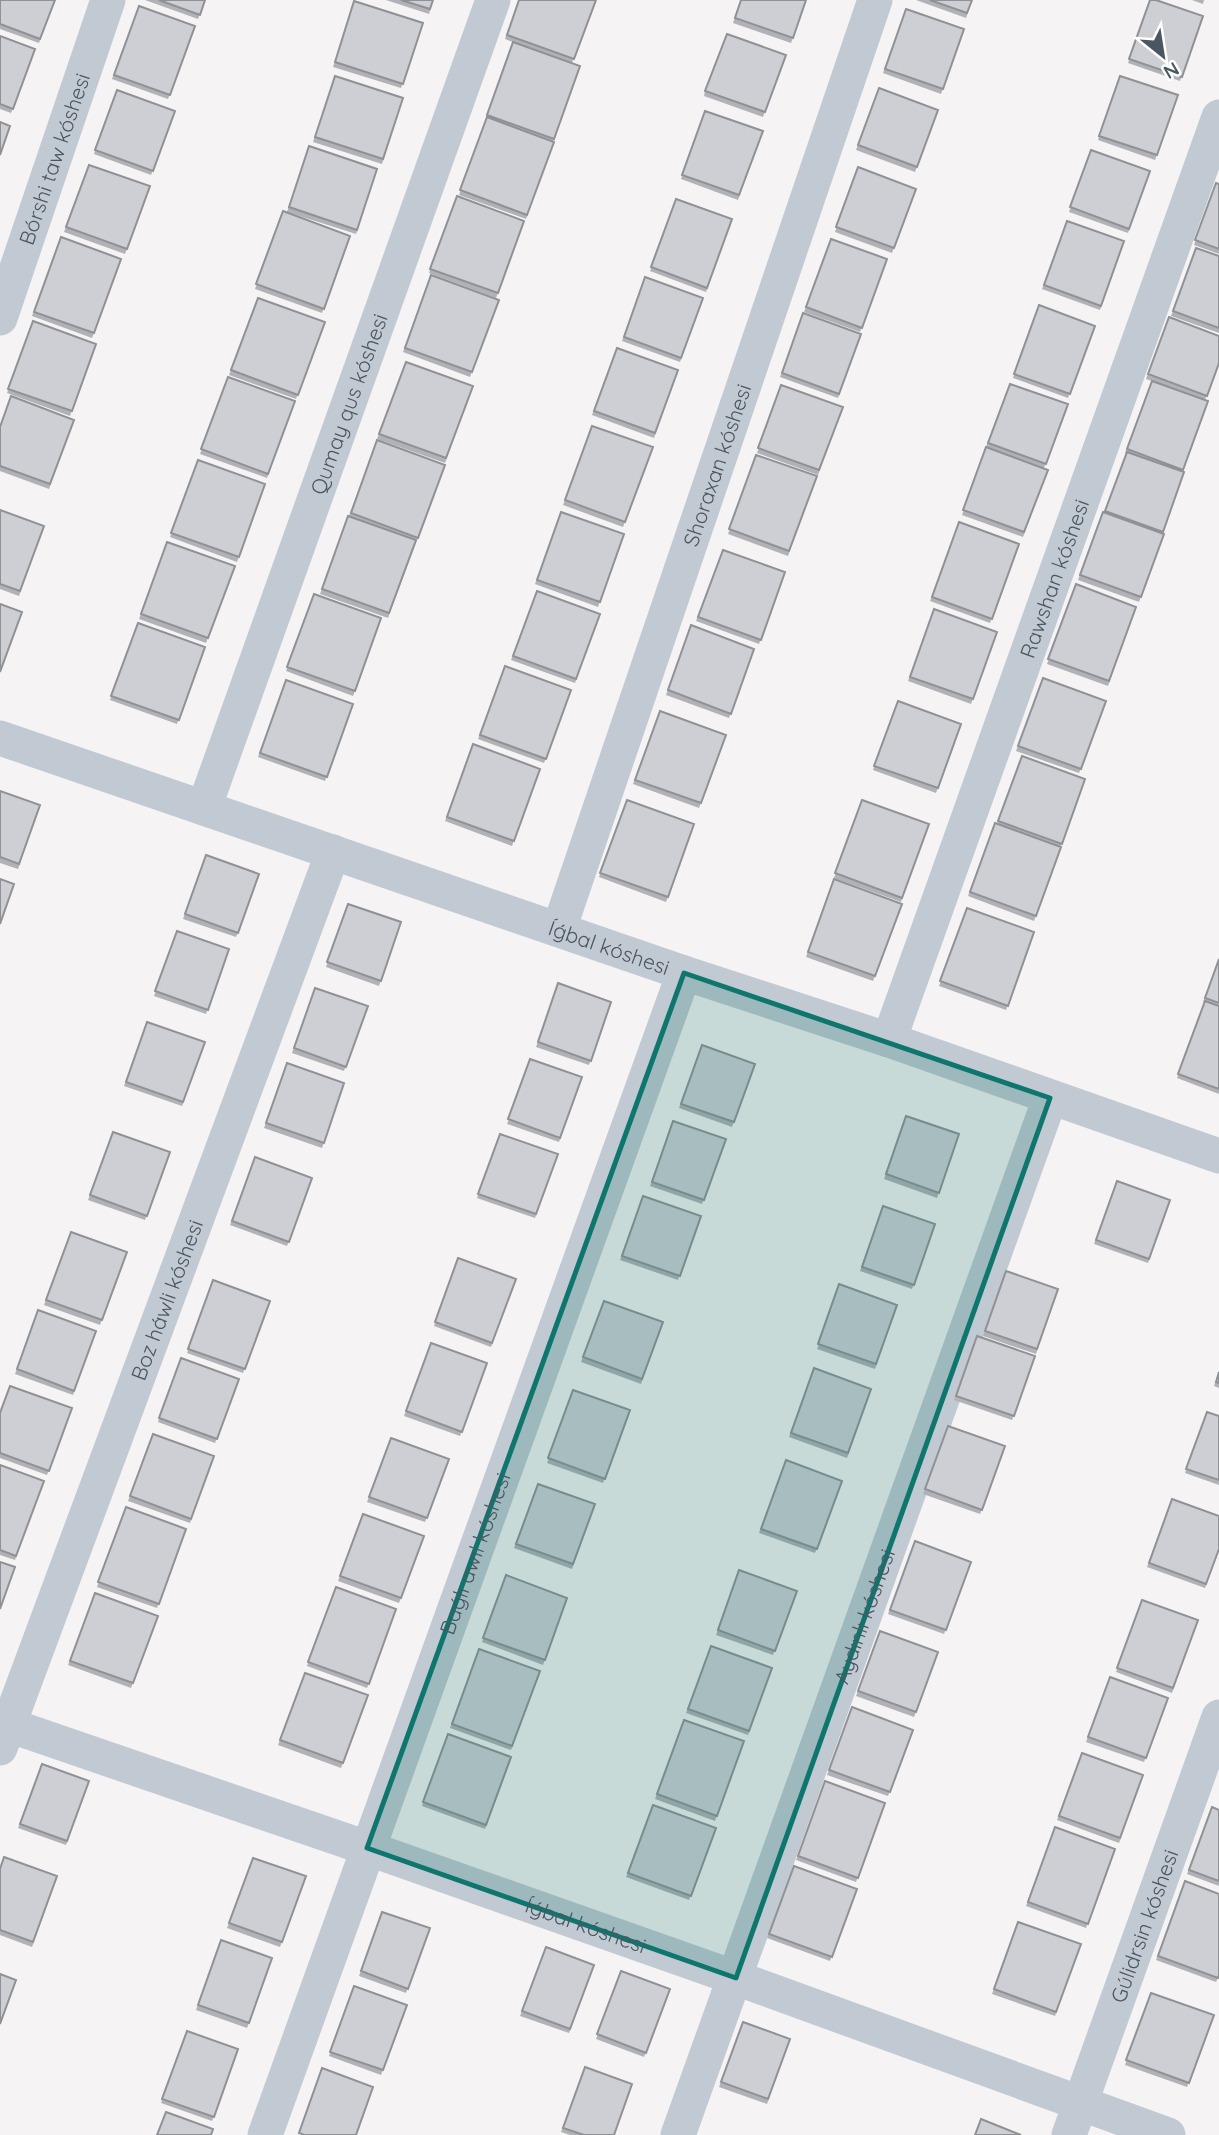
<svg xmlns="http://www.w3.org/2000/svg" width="1219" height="2135" font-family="Quicksand,sans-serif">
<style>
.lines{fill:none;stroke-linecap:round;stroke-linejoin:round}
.street{stroke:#c1cad2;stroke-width:35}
.wall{fill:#b0b2b7}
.building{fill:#cdcfd5;stroke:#909195;stroke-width:2}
.marked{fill:#0f766e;fill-opacity:0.2;stroke:#0f766e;stroke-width:5;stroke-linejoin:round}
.labels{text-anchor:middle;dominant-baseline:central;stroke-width:7;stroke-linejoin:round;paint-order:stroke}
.street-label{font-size:21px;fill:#4a5661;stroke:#fff}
</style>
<rect width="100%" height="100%" fill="#f5f3f3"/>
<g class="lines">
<g class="street">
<path id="s1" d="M0 318 108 0"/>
<path id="s2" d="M0 738 684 973 889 1040 1219 1156"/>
<path id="s3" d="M204 808 493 0"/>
<path id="s4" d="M559 929 875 0"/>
<path id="s5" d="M889 1040 1219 117"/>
<path id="s6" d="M0 1722 367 1848 736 1978 1168 2135"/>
<path id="s7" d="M0 1748 333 852"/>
<path id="s8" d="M265 2135 684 973"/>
<path id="s9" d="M678 2135 1050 1098"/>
<path id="s10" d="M1069 2135 1219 1717"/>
</g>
</g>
<path class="wall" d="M0 0H55L39 43 0 29Z
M145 0H205L198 19Z
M386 0H433L429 14Z
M519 0H596L572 63 580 66 526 219 459 195 513 42 505 39Z
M741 0H806L791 43 733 23Z
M916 0H972L966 18Z
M1150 0 1203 16 1180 81 1128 63Z
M1192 0H1204L1203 4Z
M354 1 423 23 401 88 333 67Z
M139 6 195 26 168 99 112 79Z
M906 9 964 29 941 94 883 73Z
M0 36 35 49 11 113 0 109Z
M786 55 763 117 704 96 705 91Z
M335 76 403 98 382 164 313 142Z
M1120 76 1178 95 1155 160 1098 140Z
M879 88 938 110 915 172 856 150Z
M117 90 175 111 151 175 94 154Z
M705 111 763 131 738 200 681 179Z
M309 146 377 169 356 234 287 212Z
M1091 150 1150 171 1128 233 1069 212Z
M89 165 150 186 125 254 64 232Z
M858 167 916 189 892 253 835 232Z
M1216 183 1219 184V254L1194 245Z
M457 196 524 221 496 298 429 273Z
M676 199 732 219 706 292 650 271Z
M283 211 350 236 322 313 255 289Z
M1067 221 1124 241 1100 310 1042 289Z
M61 237 121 259 92 338 32 316Z
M831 239 887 259 860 332 804 312Z
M1196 248 1219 256V333L1171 316Z
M431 275 499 300 470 377 403 352Z
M645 277 703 298 680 362 622 341Z
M258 298 325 322 296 399 229 375Z
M1039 305 1095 326 1068 398 1013 378Z
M803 313 861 334 838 398 780 377Z
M1169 317 1219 363 1205 400 1208 401 1182 471 1184 472 1162 534H1164L1139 602 1078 580 1103 512 1104 513 1126 454 1125 453 1152 381 1146 379Z
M33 321 96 344 70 416 7 393Z
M617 348 678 370 654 438 592 415Z
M406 362 473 386 445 463 377 439Z
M228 377 295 401 267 478 200 454Z
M1010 384 1068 404 1044 468 986 447Z
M781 385 843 407 818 475 757 453Z
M74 420 49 489 0 471V427Z
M592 426 653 447 623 527 563 505Z
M377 440 445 465 388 618 320 594Z
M986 447 1048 470 1023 537 962 515Z
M756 455 817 476 788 556 728 534Z
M198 460 265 484 237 562 170 537Z
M0 510 44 526 19 596 0 589Z
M561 512 624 534 598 607 535 584Z
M959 522 1019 544 990 623 930 601Z
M167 542 235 566 206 643 139 619Z
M723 550 785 572 759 644 696 621Z
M1076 584 1136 607 1108 686 1047 664Z
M537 591 600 614 575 683 511 660Z
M314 594 381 618 353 696 286 671Z
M934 609 997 632 971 704 908 681Z
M138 623 205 647 177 724 110 700Z
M691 625 754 649 729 718 666 695Z
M505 666 571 690 544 763 478 739Z
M1043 678 1106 701 1079 773 1016 751Z
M286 680 353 704 325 781 258 757Z
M898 701 961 724 936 793 873 770Z
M660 711 726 735 699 808 633 784Z
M473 744 540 769 512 846 445 821Z
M1022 756 1085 779 1034 921 968 896 995 823 997 824Z
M0 791 40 805 18 869 0 863Z
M627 800 694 824 666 902 599 877Z
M862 800 929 824 901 902 834 878Z
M206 855 259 874 236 937 183 919Z
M834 879 902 904 873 981 806 957Z
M348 904 401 922 379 986 326 967Z
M967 908 1034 932 1006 1010 939 986Z
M177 931 229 949 206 1014 154 996Z
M1219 959V1094L1177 1078 1205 1003 1203 1002Z
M558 983 611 1002 589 1065 536 1047Z
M315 988 368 1006 344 1071 292 1053Z
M147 1022 205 1042 182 1106 124 1086Z
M702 1045 755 1064 732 1127 679 1108Z
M530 1059 582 1077 559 1142 507 1124Z
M287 1063 344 1083 322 1148 264 1128Z
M906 1116 959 1134 937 1198 884 1179Z
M673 1121 726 1139 702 1204 650 1186Z
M113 1132 170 1152 145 1220 88 1200Z
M500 1134 558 1154 535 1218 477 1198Z
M255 1157 312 1178 287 1246 230 1225Z
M1117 1181 1170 1200 1148 1263 1094 1244Z
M643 1196 701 1216 678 1280 620 1260Z
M883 1206 935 1224 912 1289 860 1271Z
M71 1232 127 1252 100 1325 44 1305Z
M458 1258 516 1279 491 1347 434 1326Z
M1006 1271 1058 1289 1036 1354 983 1336Z
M213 1280 270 1301 243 1373 187 1353Z
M839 1284 897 1305 875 1369 817 1349Z
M604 1301 663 1322 641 1384 581 1362Z
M38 1310 96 1331 73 1395 15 1374Z
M977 1336 1035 1356 1012 1420 954 1400Z
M431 1343 487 1363 460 1436 404 1416Z
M181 1358 239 1379 215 1443 158 1422Z
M814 1368 871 1389 847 1458 789 1437Z
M1219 1371V1388L1214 1386Z
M573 1390 630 1410 603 1483 547 1463Z
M72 1408 47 1475 0 1458V1413Z
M1207 1412 1219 1416V1485L1185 1473Z
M948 1426 1005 1446 980 1514 923 1494Z
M153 1434 214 1456 190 1523 128 1501Z
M391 1438 449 1459 425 1522 367 1502Z
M786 1460 842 1481 815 1553 759 1533Z
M0 1465 44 1481 15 1560 0 1555Z
M538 1484 595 1504 572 1569 514 1548Z
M1172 1499 1219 1549 1205 1588 1147 1567Z
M126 1507 186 1529 157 1608 97 1587Z
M363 1514 424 1536 399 1603 338 1581Z
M915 1541 971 1562 944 1634 888 1614Z
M739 1570 797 1591 773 1655 716 1635Z
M506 1575 567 1598 543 1665 482 1642Z
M336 1587 396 1609 367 1688 307 1666Z
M95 1593 158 1616 131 1688 68 1665Z
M1142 1600 1198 1620 1172 1693 1116 1672Z
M880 1631 938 1652 914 1717 856 1696Z
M711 1646 772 1668 748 1735 686 1713Z
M479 1649 540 1671 511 1750 450 1728Z
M305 1673 368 1695 341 1768 278 1745Z
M1110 1677 1168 1698 1144 1762 1086 1742Z
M852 1707 913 1730 888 1796 827 1775Z
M684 1720 744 1741 715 1821 655 1799Z
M448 1734 511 1757 485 1829 422 1806Z
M1082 1753 1143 1775 1119 1843 1057 1820Z
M42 1764 89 1781 66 1845 18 1828Z
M825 1781 885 1803 856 1882 796 1860Z
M653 1805 716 1828 689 1900 626 1877Z
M1212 1807 1219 1810V1886L1187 1874Z
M1055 1827 1115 1849 1086 1928 1026 1906Z
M253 1858 306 1876 280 1947 227 1928Z
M794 1866 857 1889 830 1961 767 1938Z
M0 1869 57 1876 32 1947 0 1935Z
M1185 1881 1219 1975 1216 1982 1156 1960Z
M382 1912 430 1928 406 1993 359 1976Z
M1018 1922 1081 1944 1055 2016 992 1994Z
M221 1940 272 1958 247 2028 196 2010Z
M546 1947 594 1965 569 2033 520 2016Z
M621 1971 670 1989 644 2057 596 2039Z
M354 1986 407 2005 381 2075 329 2056Z
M1151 1993 1214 2015 1187 2087 1125 2065Z
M743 2022 790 2039 767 2104 719 2087Z
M187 2031 238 2049 212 2121 161 2103Z
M585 2067 614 2135H570L561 2132Z"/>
<path class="building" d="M0 0H55L40 39 0 24Z
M159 0H205L200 15Z
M401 0H433L430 9Z
M519 0H596L574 59 507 35Z
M741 0H806L793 38 735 18Z
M930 0H972L967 13Z
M1150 0H1156L1203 16 1182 77 1129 59Z
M354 1 423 23 403 84 335 62Z
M139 6 195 26 170 95 114 75Z
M906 9 964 29 943 89 885 69Z
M727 34 786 55 765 112 705 91Z
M0 36 35 49 13 109 0 104Z
M513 42 580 66 554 139 487 115Z
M335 76 403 98 383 159 315 137Z
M1120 76 1178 95 1157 155 1099 136Z
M879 88 938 110 917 167 858 145Z
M117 90 175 111 153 171 95 150Z
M705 111 763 131 739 195 682 175Z
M487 117 554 142 527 215 460 190Z
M0 122 10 126 0 155Z
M309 146 377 169 357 230 289 207Z
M1091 150 1150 171 1129 229 1070 207Z
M89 165 150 186 127 249 66 227Z
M858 167 916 189 894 248 836 227Z
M1216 183 1219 184V249L1195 240Z
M457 196 524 221 498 293 430 269Z
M676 199 732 219 707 288 651 267Z
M283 211 350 236 324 309 256 284Z
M1067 221 1124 241 1101 306 1044 285Z
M61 237 121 259 94 333 34 312Z
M831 239 887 259 862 328 806 307Z
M1196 248 1219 256V328L1173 311Z
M431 275 499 300 472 372 405 348Z
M645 277 703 298 681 358 624 337Z
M258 298 325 322 298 395 231 370Z
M1039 305 1095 326 1070 394 1014 374Z
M803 313 861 334 839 394 782 373Z
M1169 317 1219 336V363L1207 396 1148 374Z
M33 321 96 344 72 411 8 389Z
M617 348 678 370 655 433 594 411Z
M406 362 473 386 446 458 379 434Z
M228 377 295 401 268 474 201 449Z
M1152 381 1208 401 1183 470 1127 449Z
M1010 384 1068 404 1046 464 988 443Z
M781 385 843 407 819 470 758 448Z
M11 396 74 420 50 484 0 466V427Z
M592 426 653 447 625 522 565 500Z
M377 440 445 465 418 538 351 513Z
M986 447 1048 470 1024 532 963 510Z
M1127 452 1184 472 1163 532 1105 511Z
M756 455 817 476 789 551 729 529Z
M198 460 265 484 239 557 171 533Z
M0 510 44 526 20 591 0 584Z
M561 512 624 534 600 602 537 580Z
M1103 512 1164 534 1141 597 1080 575Z
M348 516 416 540 389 613 322 589Z
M959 522 1019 544 992 619 932 597Z
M167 542 235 566 208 638 141 614Z
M723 550 785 572 761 640 698 617Z
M1076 584 1136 607 1109 681 1048 659Z
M537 591 600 614 576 679 513 656Z
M314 594 381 618 355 691 287 667Z
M0 604 22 612 0 672Z
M934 609 997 632 973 699 910 677Z
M138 623 205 647 179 720 111 696Z
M691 625 754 649 731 714 668 690Z
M505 666 571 690 546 759 480 735Z
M1043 678 1106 701 1081 769 1018 746Z
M286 680 353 704 327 777 260 753Z
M898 701 961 724 938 788 874 766Z
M660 711 726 735 701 803 635 780Z
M473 744 540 769 514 841 447 817Z
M1022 756 1085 779 1062 844 998 821Z
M0 791 40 805 19 864 0 857Z
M627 800 694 824 668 897 600 873Z
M862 800 929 824 902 898 835 873Z
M995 823 1061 847 1036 916 970 892Z
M206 855 259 874 238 933 185 914Z
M0 879 14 884 0 924Z
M834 879 902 904 875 976 808 952Z
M348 904 401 922 381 981 327 962Z
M967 908 1034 932 1008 1006 940 981Z
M177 931 229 949 208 1010 155 991Z
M1219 959V1003L1205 998Z
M558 983 611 1002 591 1061 538 1042Z
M315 988 368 1006 346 1067 294 1048Z
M1205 1001 1219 1006V1089L1178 1074Z
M147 1022 205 1042 183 1102 126 1082Z
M702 1045 755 1064 734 1122 681 1104Z
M530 1059 582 1077 560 1138 508 1119Z
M287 1063 344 1083 324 1143 266 1123Z
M906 1116 959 1134 939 1193 886 1174Z
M673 1121 726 1139 704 1200 652 1182Z
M113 1132 170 1152 147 1216 90 1195Z
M500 1134 558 1154 536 1214 478 1194Z
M255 1157 312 1178 289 1242 232 1221Z
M1117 1181 1170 1200 1149 1259 1096 1240Z
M643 1196 701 1216 680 1276 622 1256Z
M883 1206 935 1224 914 1285 862 1267Z
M71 1232 127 1252 102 1320 46 1300Z
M458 1258 516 1279 492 1343 435 1322Z
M1006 1271 1058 1289 1037 1349 985 1331Z
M213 1280 270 1301 245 1369 188 1349Z
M839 1284 897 1305 876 1364 818 1344Z
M604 1301 663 1322 642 1379 583 1357Z
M38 1310 96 1331 74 1391 17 1369Z
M977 1336 1035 1356 1014 1416 956 1396Z
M431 1343 487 1363 462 1432 406 1411Z
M181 1358 239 1379 217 1439 159 1418Z
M814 1368 871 1389 848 1453 791 1433Z
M1219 1372V1383L1216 1382Z
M10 1386 72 1408 49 1471 0 1453V1413Z
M573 1390 630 1410 605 1479 548 1458Z
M1207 1412 1219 1416V1480L1186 1469Z
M948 1426 1005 1446 982 1510 925 1489Z
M153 1434 214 1456 191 1519 130 1496Z
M391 1438 449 1459 427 1518 369 1497Z
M786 1460 842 1481 817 1549 761 1529Z
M0 1465 44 1481 16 1556 0 1550Z
M538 1484 595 1504 573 1564 516 1544Z
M1172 1499 1219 1516V1549L1206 1584 1149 1563Z
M126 1507 186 1529 159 1604 98 1582Z
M363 1514 424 1536 401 1598 340 1576Z
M915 1541 971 1562 946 1630 890 1610Z
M0 1562 15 1567 0 1609Z
M739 1570 797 1591 775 1651 718 1630Z
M506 1575 567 1598 545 1660 483 1638Z
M336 1587 396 1609 369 1684 308 1662Z
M95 1593 158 1616 133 1683 70 1661Z
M1142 1600 1198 1620 1173 1688 1117 1668Z
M880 1631 938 1652 916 1712 858 1691Z
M711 1646 772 1668 749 1731 688 1709Z
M479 1649 540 1671 512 1746 452 1724Z
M305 1673 368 1695 343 1763 280 1740Z
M1110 1677 1168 1698 1146 1758 1088 1737Z
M852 1707 913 1730 890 1792 829 1770Z
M684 1720 744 1741 717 1816 657 1794Z
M448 1734 511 1757 486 1825 423 1802Z
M1082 1753 1143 1775 1120 1838 1059 1816Z
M42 1764 89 1781 67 1841 20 1824Z
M825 1781 885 1803 858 1878 798 1856Z
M653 1805 716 1828 691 1896 628 1873Z
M1212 1807 1219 1810V1881L1189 1870Z
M1055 1827 1115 1849 1088 1924 1028 1902Z
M4 1857 57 1876 33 1942 0 1930V1869Z
M253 1858 306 1876 282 1942 229 1923Z
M794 1866 857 1889 832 1957 769 1934Z
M1185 1881 1219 1894V1975L1218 1978 1158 1956Z
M382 1912 430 1928 408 1989 361 1971Z
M1018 1922 1081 1944 1056 2012 994 1989Z
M221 1940 272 1958 249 2023 198 2005Z
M546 1947 594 1965 570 2029 522 2011Z
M621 1971 670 1989 646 2053 597 2034Z
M0 1974 16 1980 0 2024Z
M354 1986 407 2005 383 2070 330 2052Z
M1151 1993 1214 2015 1189 2083 1126 2060Z
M743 2022 790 2039 768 2099 721 2082Z
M187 2031 238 2049 214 2117 162 2099Z
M585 2067 632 2084 614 2135H584L563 2128Z
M322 2068 373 2087 356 2135H304L299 2133Z
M166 2112 213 2129 211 2135H157Z
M981 2119 1021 2135H975Z"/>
<path class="marked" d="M684 973 1050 1098 736 1978 367 1848Z"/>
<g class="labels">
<g class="street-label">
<text stroke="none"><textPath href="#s1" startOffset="168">Bórshi taw kóshesi</textPath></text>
<text stroke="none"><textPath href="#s3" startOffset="429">Qumay qus kóshesi</textPath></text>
<text stroke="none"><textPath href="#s4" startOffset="490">Shoraxan kóshesi</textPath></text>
<text stroke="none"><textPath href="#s5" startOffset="490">Rawshan kóshesi</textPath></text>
<text stroke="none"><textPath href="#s2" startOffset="644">Íǵbal kóshesi</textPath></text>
<text stroke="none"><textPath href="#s7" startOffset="478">Boz háwli kóshesi</textPath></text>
<text stroke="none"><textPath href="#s8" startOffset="618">Baǵlı awıl kóshesi</textPath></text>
<text stroke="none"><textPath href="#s9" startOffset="551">Aydınlı kóshesi</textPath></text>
<text stroke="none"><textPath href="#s6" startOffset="620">Íǵbal kóshesi</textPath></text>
<text stroke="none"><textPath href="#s10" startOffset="222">Gúlidrsin kóshesi</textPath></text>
</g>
</g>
<g transform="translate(1163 56) rotate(150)" stroke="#ffffff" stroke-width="5" paint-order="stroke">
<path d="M0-5L12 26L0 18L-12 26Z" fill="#4a5661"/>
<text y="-10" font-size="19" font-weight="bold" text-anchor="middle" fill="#4a5661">N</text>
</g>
</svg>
